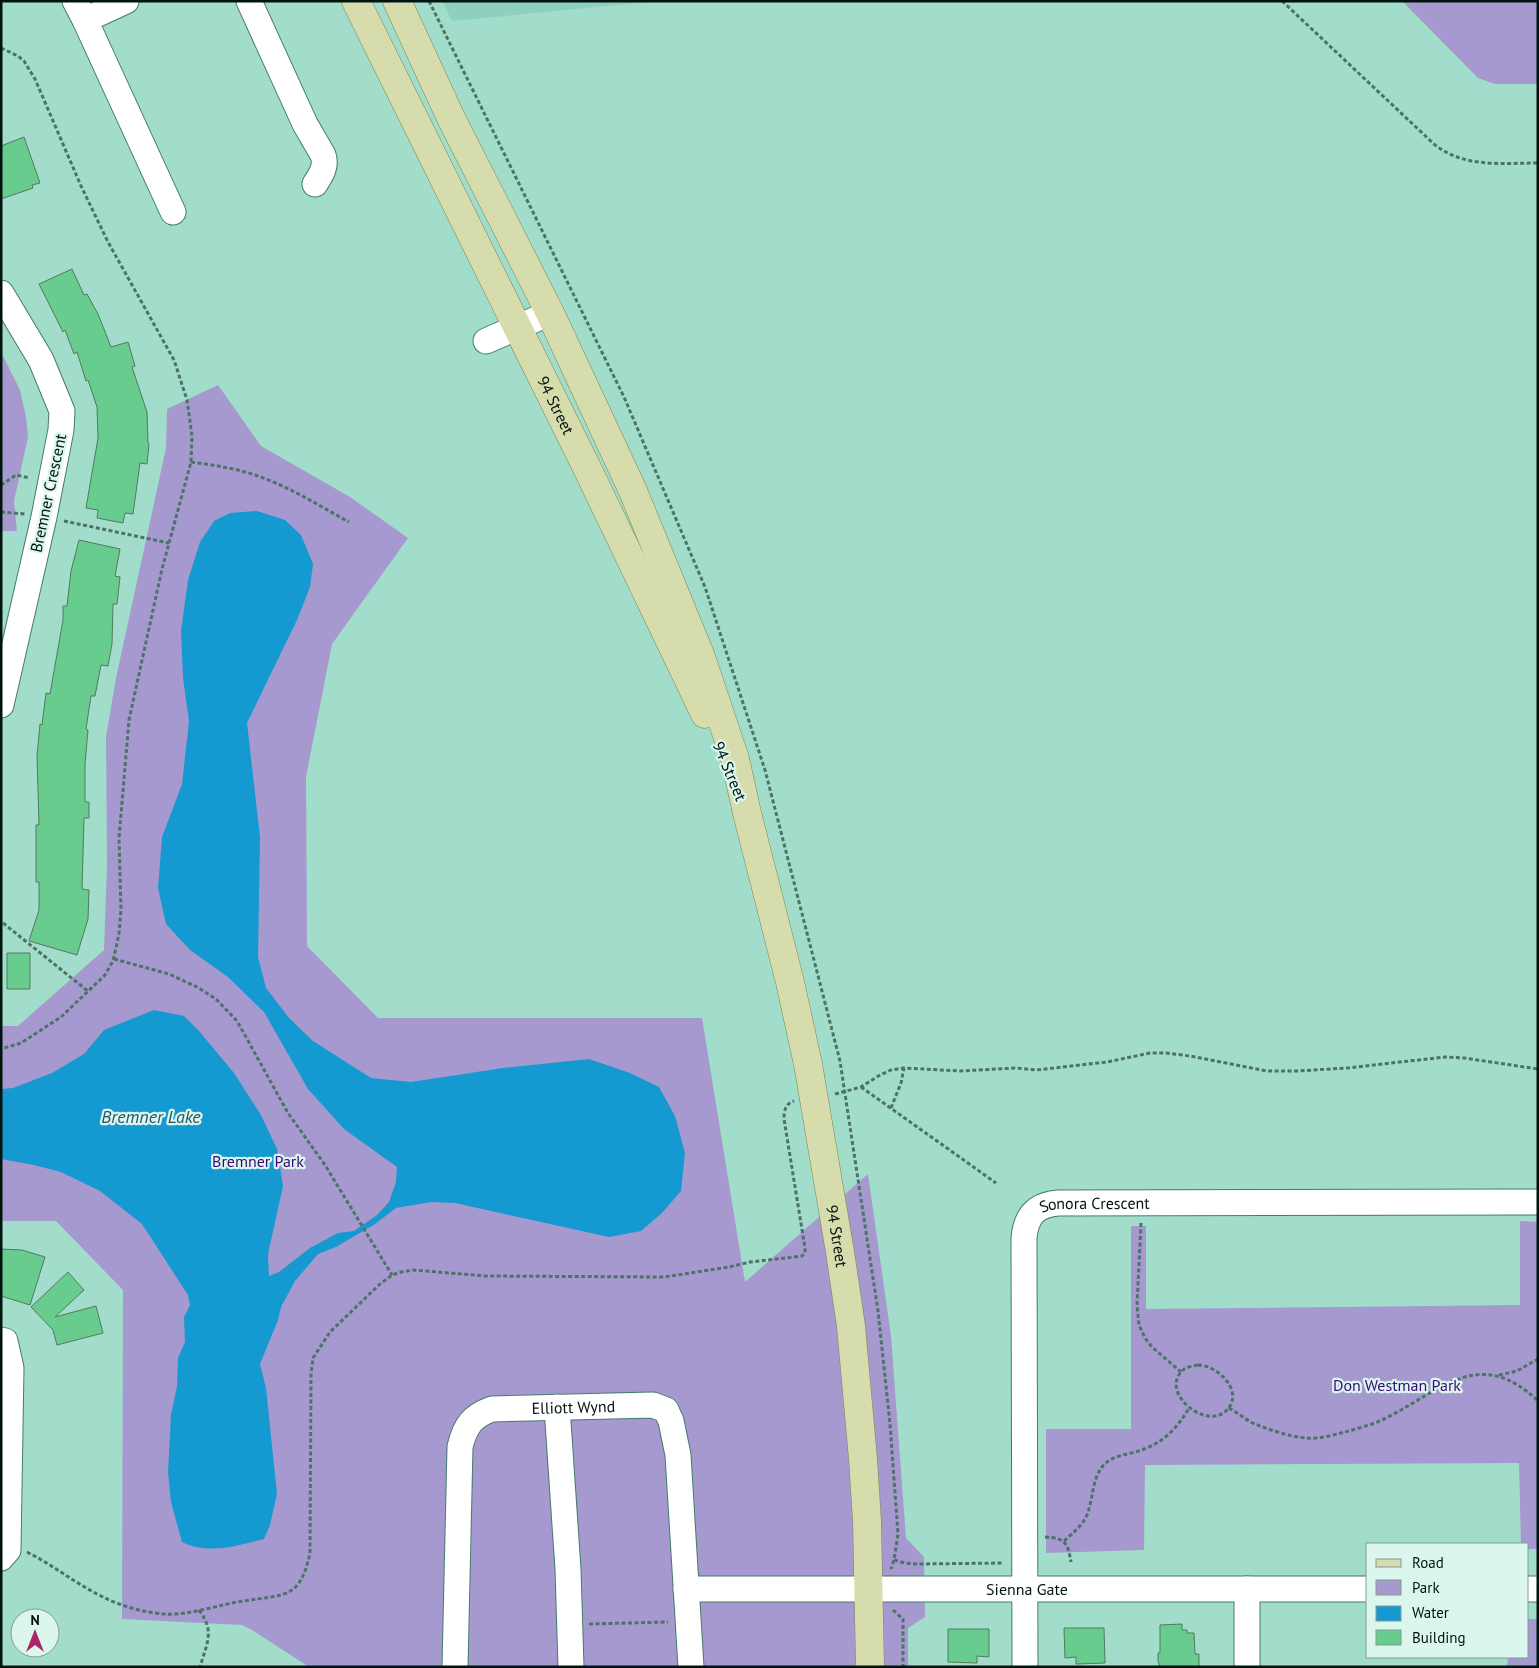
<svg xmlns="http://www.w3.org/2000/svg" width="1539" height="1668" font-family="'PT Sans',sans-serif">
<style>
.built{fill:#8dd0bd}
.green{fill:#a599cf}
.water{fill:#1599d1}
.building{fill:#68cc8e;stroke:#517a5f}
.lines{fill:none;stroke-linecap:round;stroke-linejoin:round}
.minor-casing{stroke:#437b6c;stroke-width:27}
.major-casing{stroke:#7a8751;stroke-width:29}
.path{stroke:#4d7368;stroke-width:3;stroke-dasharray:4 2.5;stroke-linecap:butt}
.minor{stroke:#fff;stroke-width:25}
.major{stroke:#d7dcac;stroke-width:28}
.labels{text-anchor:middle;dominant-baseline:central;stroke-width:4.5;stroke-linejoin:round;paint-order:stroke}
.street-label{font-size:16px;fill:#00140f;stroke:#daf6ed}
.park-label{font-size:16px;fill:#3a0877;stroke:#daf6ed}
.water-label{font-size:18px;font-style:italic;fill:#26546c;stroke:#daf6ed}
</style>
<rect width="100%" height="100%" fill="#a2ddcb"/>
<path class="built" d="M442 1H659L452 21Z"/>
<path class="green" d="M1402 1H1538V84H1495L1478 78Z
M1 352 20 390 26 417 28 437 14 501 17 531H1Z
M218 385 261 446 350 497 408 538 332 644 306 777 307 946 378 1018H702L745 1282 868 1174 891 1336 906 1538 924 1557 925 1617 908 1628V1667H309L252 1630 242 1625 122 1619 123 1290 56 1221H1V1026H18L104 950 107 864 106 737 116 678 166 448 167 409Z
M1520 1221 1538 1222V1549H1528V1544H1521L1519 1463 1145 1465 1144 1550 1046 1553V1429H1131V1226H1146V1309L1520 1305Z
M1528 1619H1538V1667H1507L1508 1657H1528Z"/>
<path class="water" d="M257 511 285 520 301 535 313 564 310 587 297 620 247 723 260 837 258 957 266 988 289 1018 313 1041 371 1078 411 1082 503 1068 589 1059 630 1073 659 1087 675 1116 685 1153 681 1191 662 1213 641 1231 609 1237 455 1203 431 1202 396 1208 375 1224 336 1247 318 1254 295 1281 281 1307 278 1320 260 1364 266 1388 277 1494 270 1525 264 1539C237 1546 208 1555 182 1542L171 1502 168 1472 171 1415 177 1386 178 1358 185 1342 184 1317 190 1305 188 1295 142 1224 100 1191 61 1172 34 1165 1 1159V1089L13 1088 52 1073 84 1054 104 1030 154 1010 184 1016 199 1031 234 1073 261 1115 277 1149 283 1186 268 1254 269 1276 279 1272 310 1248 338 1233 354 1231 377 1215 389 1202 396 1182 397 1167 344 1129 308 1089 264 1012 228 977 190 950 166 924 158 888 162 837 182 784 189 721 183 678 181 631 188 580 200 542 214 521 230 513Z"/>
<path class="building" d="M24 137 40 183 32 185 33 188 1 199V146Z
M72 269 84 295 87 294 98 314 111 347 128 342 135 366 132 367 147 412 148 443 149 444 147 464 140 463 133 514 125 513 123 523 97 518 98 510 86 508 98 438 97 407 88 380 86 381 77 352 74 354 65 330 63 332 39 284Z
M79 540 120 549 115 576 120 577 117 604H113L112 644 108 666 101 665 95 696H91L86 729 88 730 85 764V802H89V818H84L82 889 89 890 88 919 77 955 29 941 39 910V882H36V825H39L37 756 40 724 42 725 46 693 50 694 63 620V606H67L71 571Z
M7 953H30V989H7Z
M1 1249 22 1250 45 1257 30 1305 1 1296Z
M68 1272 84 1290 55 1317 96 1306 103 1333 57 1345 53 1330 31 1307Z
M1182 1624V1630H1187V1633H1194L1195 1654H1199V1667H1160L1158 1661V1653H1160V1625Z
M1064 1628H1104L1105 1663 1076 1664V1657L1065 1658Z
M948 1629H989V1657L977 1656V1663L948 1662Z"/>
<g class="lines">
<g class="minor-casing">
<g id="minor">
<path d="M75 1 85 20 173 212"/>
<path d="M249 1 305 124 323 155C327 166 321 175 315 184"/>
<path d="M85 20 126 1"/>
<path d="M1 293 41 360 62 411 61 430 44 517 1 705"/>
<path d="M486 341 550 313"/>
<path d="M1 1340 5 1341 11 1368 8 1550 1 1558"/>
<path d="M557 1407 568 1569 571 1667"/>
<path id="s1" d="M686 1589H1368"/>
<path d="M1247 1589V1667"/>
<path d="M1528 1589H1538"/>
<path id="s2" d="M455 1667 460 1447C465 1426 472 1416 492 1409L653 1405 666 1410 671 1421 678 1455 691 1667"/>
<path id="s3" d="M1025 1667 1024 1238C1026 1216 1035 1205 1058 1203L1538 1202"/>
</g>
</g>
<g class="major-casing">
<g id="major">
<path id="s4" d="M356 1 587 468 705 714"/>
<path id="s5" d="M397 1 451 118 550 313 633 491 701 657 735 759 747 813 790 982 808 1064 840 1252 851 1326 863 1459 867 1521 870 1667"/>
</g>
</g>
<path class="path" d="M429 1 624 397 705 587 765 770 840 1061 878 1311 890 1424 898 1534 894 1560 891 1569
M1282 1 1435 145C1465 168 1502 163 1538 163
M1 48 18 56 24 61 35 79 81 186 108 242 174 360 187 400 192 436 191 462 162 569 129 720 119 838 121 910 119 934 113 961 105 975 61 1017 21 1043 1 1049
M191 462C213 465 234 468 255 475 288 486 318 505 349 522
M1 485 16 475 30 478
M1 512 25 514
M64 521 169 543
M3 923 89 992
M114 959 169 974 197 987 216 999 237 1021 288 1113 325 1165 392 1275
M861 1087 996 1183
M835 1094 861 1087 880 1075 891 1070 904 1068 960 1071 1016 1068 1036 1070 1107 1062 1150 1053H1166L1190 1056 1267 1071H1297L1347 1068 1445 1057 1464 1058 1538 1069
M891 1108 901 1083 904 1068
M1141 1223 1137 1306 1139 1325 1145 1338 1152 1347 1181 1372
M1198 1365C1216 1365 1241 1388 1230 1406 1212 1436 1157 1393 1183 1370 1186 1367 1193 1366 1198 1365Z
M1499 1375 1517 1371 1538 1359
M1229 1408C1238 1413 1246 1420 1255 1424 1270 1430 1290 1437 1307 1438 1317 1439 1330 1436 1341 1433 1356 1429 1373 1425 1388 1417 1443 1389 1480 1346 1538 1401
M1045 1537C1065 1538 1068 1543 1071 1562
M1064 1541C1073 1533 1082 1526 1087 1515 1093 1500 1092 1480 1102 1467 1112 1454 1130 1455 1144 1449 1164 1442 1178 1427 1189 1408
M27 1552C53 1565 76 1584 103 1597 121 1606 145 1613 165 1614 187 1616 221 1604 244 1601 285 1594 300 1600 310 1553L311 1374 313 1358 330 1332 380 1284 392 1275 401 1272 414 1270 485 1276 664 1277 729 1267 750 1262 802 1256 805 1253V1248L784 1119C784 1111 785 1104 794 1101
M894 1560 905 1563 917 1564 1004 1563
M199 1610C215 1631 207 1643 200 1667
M893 1610 903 1619V1667
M589 1624 668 1622
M1537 1667 1538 1665"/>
<use href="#minor" class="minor"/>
<use href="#major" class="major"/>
</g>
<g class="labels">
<g class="street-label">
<text stroke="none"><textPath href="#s4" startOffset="451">94 Street</textPath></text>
<text transform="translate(48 493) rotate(-78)">Bremner Crescent</text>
<text transform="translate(730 771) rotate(67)">94 Street</text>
<text stroke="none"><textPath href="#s3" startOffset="520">Sonora Crescent</textPath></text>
<text stroke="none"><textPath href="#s5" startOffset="1319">94 Street</textPath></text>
<text stroke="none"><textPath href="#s2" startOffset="354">Elliott Wynd</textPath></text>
<text stroke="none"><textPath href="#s1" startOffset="341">Sienna Gate</textPath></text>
</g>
<g class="park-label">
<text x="258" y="1161">Bremner Park</text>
<text x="1397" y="1385">Don Westman Park</text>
</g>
<g class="water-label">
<text x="151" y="1116">Bremner Lake</text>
</g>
</g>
<rect width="1539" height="1668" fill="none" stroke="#00140f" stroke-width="5"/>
<rect x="1366" y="1543" width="162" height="115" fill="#daf6ed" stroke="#839c94"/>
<rect x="1376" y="1559" width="25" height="8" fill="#d7dcac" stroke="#839c94"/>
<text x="1412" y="1568" font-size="15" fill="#00140f">Road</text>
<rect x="1376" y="1580" width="25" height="15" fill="#a599cf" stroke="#839c94"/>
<text x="1412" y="1593" font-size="15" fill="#00140f">Park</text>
<rect x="1376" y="1606" width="25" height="15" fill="#1599d1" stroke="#839c94"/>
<text x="1412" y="1618" font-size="15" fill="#00140f">Water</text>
<rect x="1376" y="1630" width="25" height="15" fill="#68cc8e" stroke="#839c94"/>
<text x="1412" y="1643" font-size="15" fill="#00140f">Building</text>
<g transform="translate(35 1633)"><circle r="24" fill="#daf6ed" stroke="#839c94"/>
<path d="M0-4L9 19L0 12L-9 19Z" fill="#ac256b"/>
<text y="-8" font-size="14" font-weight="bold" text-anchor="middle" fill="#00140f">N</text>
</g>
</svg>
